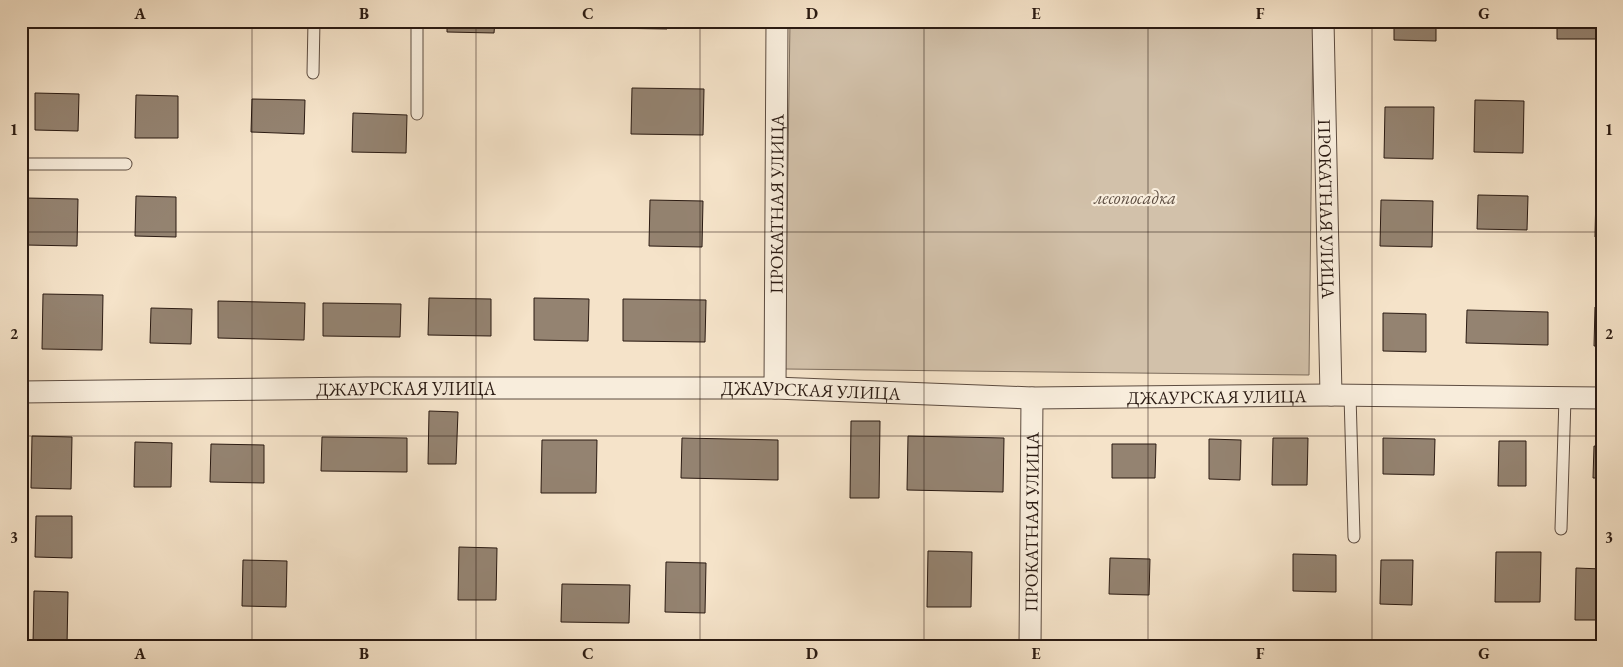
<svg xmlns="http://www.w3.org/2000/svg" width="1623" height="667" font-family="'EB Garamond',serif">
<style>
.green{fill:#d2c1aa;stroke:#7e6e5e}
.building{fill:#948371;stroke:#2a1a12}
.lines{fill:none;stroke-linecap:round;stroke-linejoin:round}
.service-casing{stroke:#5d4c40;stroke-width:13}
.minor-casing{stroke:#5d4c40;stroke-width:23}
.service{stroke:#f8eddc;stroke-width:11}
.minor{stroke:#f8eddc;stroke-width:21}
.grid{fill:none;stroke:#2a1a12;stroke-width:1;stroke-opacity:0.55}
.labels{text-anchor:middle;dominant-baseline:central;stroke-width:4.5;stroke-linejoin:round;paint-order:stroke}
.park-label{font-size:18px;font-style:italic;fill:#5c4c40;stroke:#f8eddc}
.street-label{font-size:18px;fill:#2a1a12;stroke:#f8eddc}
.neatline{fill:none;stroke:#2a1a12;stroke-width:2}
.grid-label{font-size:16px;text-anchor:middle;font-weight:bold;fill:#2a1a12}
</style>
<rect width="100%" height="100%" fill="#f5e3c9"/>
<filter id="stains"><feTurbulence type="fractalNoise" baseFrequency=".004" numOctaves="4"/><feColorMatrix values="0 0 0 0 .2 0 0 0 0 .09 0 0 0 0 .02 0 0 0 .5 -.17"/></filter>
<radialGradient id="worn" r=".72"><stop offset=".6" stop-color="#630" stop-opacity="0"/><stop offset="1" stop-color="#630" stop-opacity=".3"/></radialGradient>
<path class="green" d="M790 21H1313L1309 375 785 369Z"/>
<path class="building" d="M447 21H495L494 33 447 32Z
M606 21H667V29L606 28Z
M1394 21H1436V41L1394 40Z
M1557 21H1602V39H1557Z
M632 88 704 89 703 135 631 134Z
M35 93 79 94 78 131 35 130Z
M136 95 178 96V138H135Z
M252 99 305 100 304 134 251 132Z
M1475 100 1524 101 1523 153 1474 152Z
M1385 107H1434L1433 159 1384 158Z
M353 113 407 115 406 153 352 152Z
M1596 192H1602V237H1595Z
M1478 195 1528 196 1527 230 1477 229Z
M136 196 176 197V237L135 236Z
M25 198 78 199 77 246 25 245Z
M650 200 703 201 702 247 649 246Z
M1381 200 1433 201 1432 247 1380 246Z
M43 294 103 295 102 350 42 349Z
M429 298 491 299V336L428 335Z
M534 298 589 299 588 341 534 340Z
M623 299 706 300 705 342 623 341Z
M218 301 305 303 304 340 218 338Z
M323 303 401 304 400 337 323 336Z
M1595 307H1602V346H1594Z
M151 308 192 309 191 344 150 343Z
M1467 310 1548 312V345L1466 343Z
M1383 313 1426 314V352L1383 351Z
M429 411 458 412 456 464H428Z
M851 421H880L879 498H850Z
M32 436 72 437 71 489 31 488Z
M908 436 1004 438 1003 492 907 490Z
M322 437 407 438V472L321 471Z
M682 438 778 440V480L681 478Z
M1273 438H1308L1307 485H1272Z
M1383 438 1435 439 1434 475 1383 474Z
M1209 439 1241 440 1240 480 1209 479Z
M542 440H597L596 493H541Z
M1499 441H1526V486H1498Z
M135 442 172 443 171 487H134Z
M211 444 264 445V483L210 482Z
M1112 444H1156L1155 478H1112Z
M1594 446 1602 447V478H1593Z
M36 516H72V558L35 557Z
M459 547 497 548 496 600H458Z
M928 551 972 552 971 607H927Z
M1496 552H1541L1540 602H1495Z
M1293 554 1336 555V592L1293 591Z
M1110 558 1150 559 1149 595 1109 594Z
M243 560 287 561 286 607 242 606Z
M1381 560H1413L1412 605 1380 604Z
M666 562 706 563 705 613 665 612Z
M1576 568 1602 569V620H1575Z
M562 584 630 585 629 623 561 622Z
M34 591 68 592 67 645 33 644Z
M446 642 485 643V646H446Z"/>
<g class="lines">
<g class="service-casing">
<path id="service" d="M417 21V114
M313 73 314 21
M21 164H126
M1350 395 1354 537
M1561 529 1565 398"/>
</g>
<g class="minor-casing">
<g id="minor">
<path id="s1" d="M1323 21 1331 395"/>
<path id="s2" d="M775 388 777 21"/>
<path id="s3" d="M21 392 366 388H775L1032 398 1331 395 1602 398"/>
<path id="s4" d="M1030 646 1032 398"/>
</g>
</g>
<use href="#service" class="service"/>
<use href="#minor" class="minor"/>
</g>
<path class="grid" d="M252 21V646M476 21V646M700 21V646M924 21V646M1148 21V646M1372 21V646M21 232H1602M21 436H1602"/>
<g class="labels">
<g class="park-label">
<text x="1135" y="197">лесопосадка</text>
</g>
<g class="street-label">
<text stroke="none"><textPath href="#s2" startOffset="184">ПРОКАТНАЯ УЛИЦА</textPath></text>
<text stroke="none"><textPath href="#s1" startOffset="188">ПРОКАТНАЯ УЛИЦА</textPath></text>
<text stroke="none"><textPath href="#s3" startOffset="385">ДЖАУРСКАЯ УЛИЦА</textPath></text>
<text stroke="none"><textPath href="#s3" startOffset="790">ДЖАУРСКАЯ УЛИЦА</textPath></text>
<text stroke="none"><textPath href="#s3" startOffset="1196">ДЖАУРСКАЯ УЛИЦА</textPath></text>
<text stroke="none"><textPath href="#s4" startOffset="124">ПРОКАТНАЯ УЛИЦА</textPath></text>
</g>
</g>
<rect width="1623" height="667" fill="none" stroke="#f5e3c9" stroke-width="55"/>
<rect x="28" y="28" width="1568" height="612" class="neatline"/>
<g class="grid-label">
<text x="140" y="19">A</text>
<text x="364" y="19">B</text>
<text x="588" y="19">C</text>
<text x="812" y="19">D</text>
<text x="1036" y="19">E</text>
<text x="1260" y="19">F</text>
<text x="1484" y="19">G</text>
<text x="14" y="135">1</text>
<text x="1609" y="135">1</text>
<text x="14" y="339">2</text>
<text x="1609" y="339">2</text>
<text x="14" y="543">3</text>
<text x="1609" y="543">3</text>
<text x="140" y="659">A</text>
<text x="364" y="659">B</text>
<text x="588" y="659">C</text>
<text x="812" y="659">D</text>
<text x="1036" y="659">E</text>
<text x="1260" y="659">F</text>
<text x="1484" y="659">G</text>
</g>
<rect width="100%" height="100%" filter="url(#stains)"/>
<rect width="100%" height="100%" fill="url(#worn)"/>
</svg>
